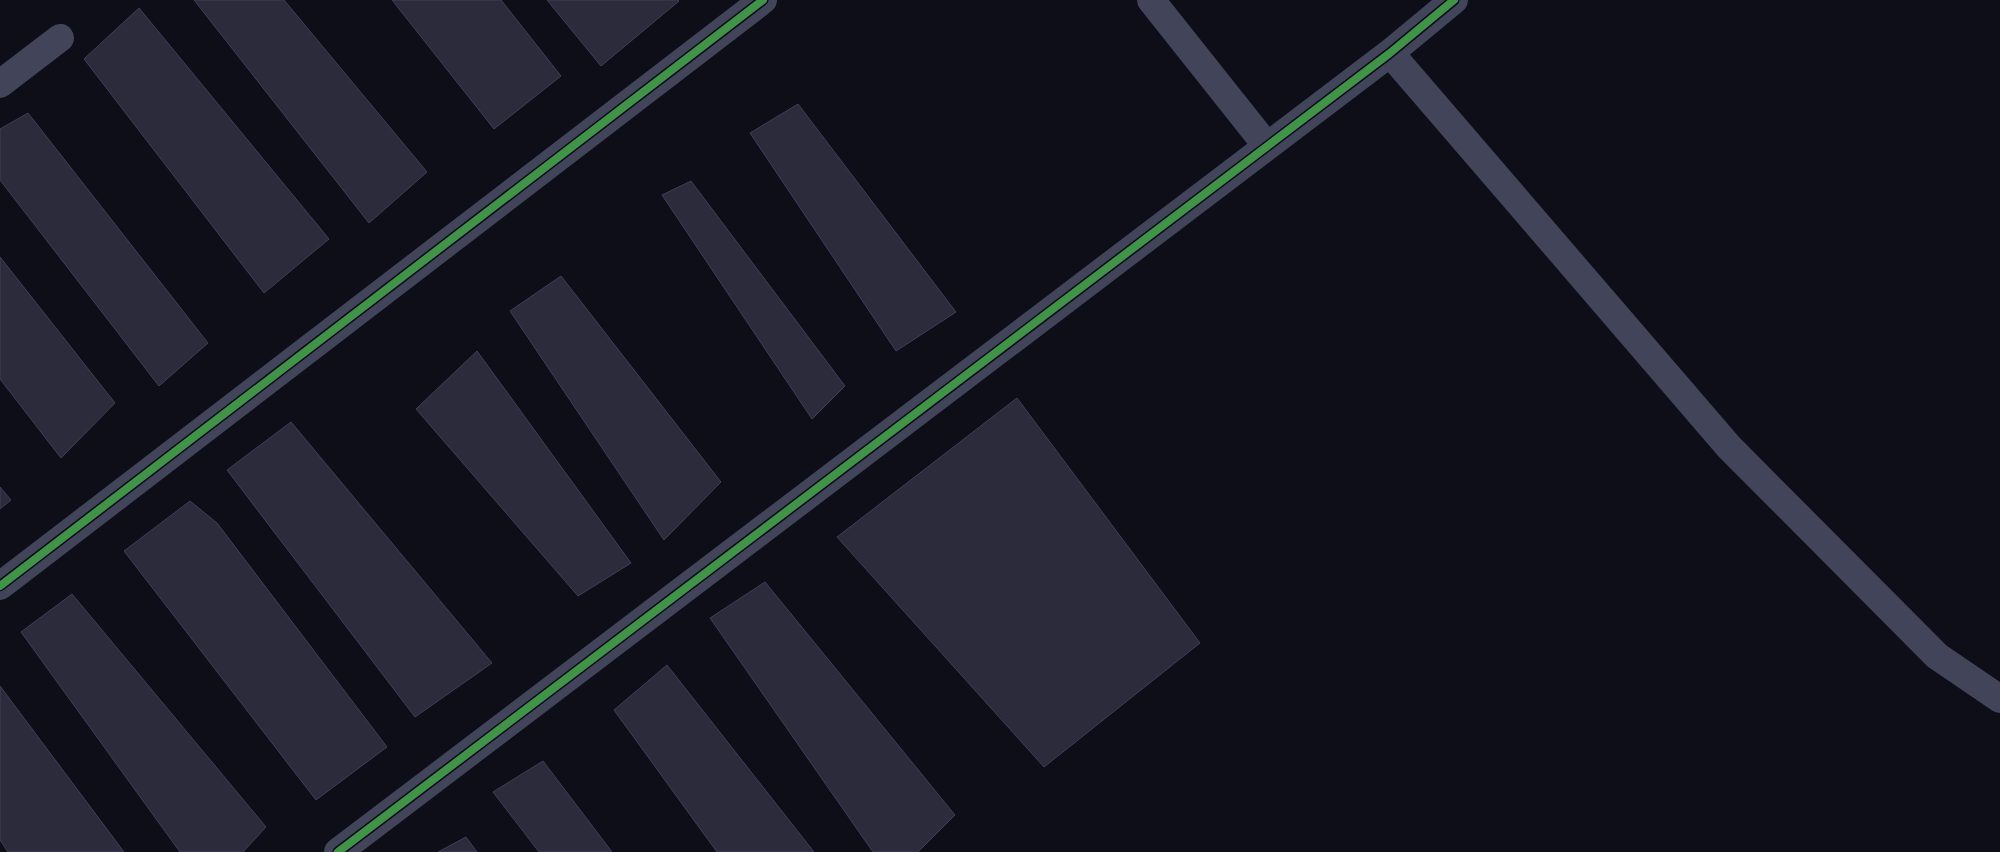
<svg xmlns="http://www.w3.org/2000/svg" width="2000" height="852" font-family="Quicksand,sans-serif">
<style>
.building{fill:#2b2b3c;stroke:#403f58}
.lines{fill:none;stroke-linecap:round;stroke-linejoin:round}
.street{stroke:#42445a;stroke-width:28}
.cycleway-casing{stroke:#0a0a1d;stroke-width:11}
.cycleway{stroke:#419447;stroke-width:8}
</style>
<rect width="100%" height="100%" fill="#0e0e19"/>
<path class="building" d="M194 0H284L427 172 369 223Z
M392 0H501L561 76 494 129Z
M547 0H678L679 1 601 66Z
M139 8 329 239 264 293 84 59Z
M798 104 956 312 896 351 750 133Z
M28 113 208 343 159 386 0 180V129Z
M691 181 845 386 812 419 662 195Z
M0 257 115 403 61 458 0 379Z
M561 276 721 482 664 540 510 311Z
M477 351 631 563 578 596 416 409Z
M1017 398 1200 643 1044 767 837 537Z
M291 422 492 663 415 717 227 470Z
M0 487 11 500 0 509Z
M190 501 217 523 387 747 316 800 124 551Z
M765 582 955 815 918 852H873L710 618Z
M72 594 266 827 243 852H180L21 632Z
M667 665 814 852H717L614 710Z
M0 686 124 852H8L0 840Z
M543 761 612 852H539L493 792Z
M466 837 477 852H438Z"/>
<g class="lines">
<path class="street" d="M1151 0 1267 146
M1390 53 1729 447 1937 656 2000 699
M0 84 60 38
M0 586 763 0
M338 852 1390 53 1454 0"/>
<g class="cycleway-casing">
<path id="cycleway" d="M0 586 763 0
M338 852 1390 53 1454 0"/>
</g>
<use href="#cycleway" class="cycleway"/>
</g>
</svg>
